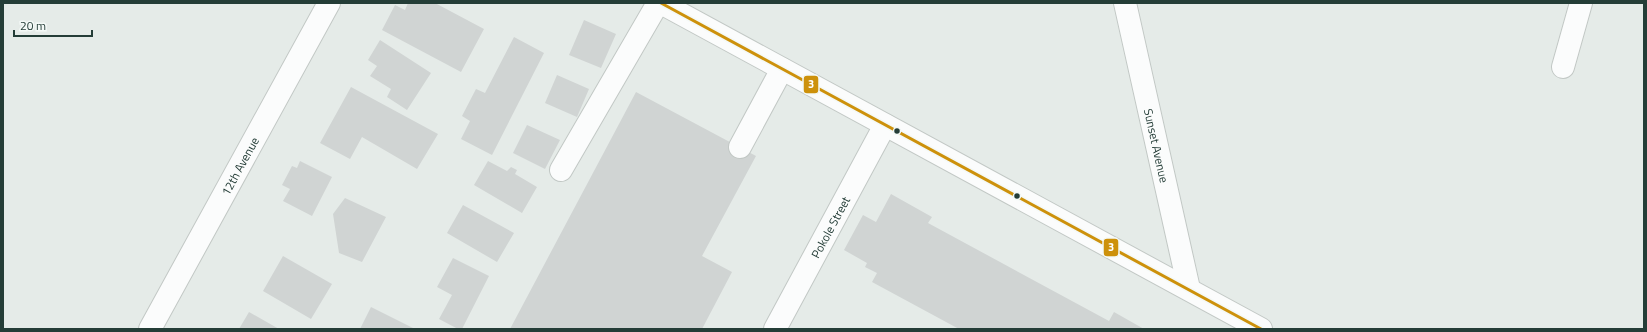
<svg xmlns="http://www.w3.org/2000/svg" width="1647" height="332" font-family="'Titillium Web',sans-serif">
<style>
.building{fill:#d0d4d3}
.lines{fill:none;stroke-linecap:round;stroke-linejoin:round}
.minor-casing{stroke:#c2c8c5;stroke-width:24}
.minor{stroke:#fbfcfc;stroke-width:22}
.bus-1-casing{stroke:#f4f9f7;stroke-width:6}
.bus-1{stroke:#cd910b;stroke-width:3}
.bus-dot{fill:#243d37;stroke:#f4f9f7;stroke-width:1.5}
.labels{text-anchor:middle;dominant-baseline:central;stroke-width:4;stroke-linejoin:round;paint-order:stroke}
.street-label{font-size:12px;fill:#243d37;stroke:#f4f9f7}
.line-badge{stroke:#f4f9f7;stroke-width:1.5}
.badge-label{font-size:11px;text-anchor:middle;font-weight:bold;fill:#fff}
</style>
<rect width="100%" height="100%" fill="#e5ebe8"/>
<path class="building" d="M408 3H435L484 29 461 72 382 30 395 5 405 10Z
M584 20 616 34 601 68 569 55Z
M514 37 544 53 492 155 461 139 470 121 462 116 476 89 485 93Z
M380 40 431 73 407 110 387 97 391 89 370 76 377 66 368 60Z
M557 75 589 89 577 117 545 103Z
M351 87 438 134 417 169 362 137 350 159 320 143Z
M636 92 756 156 702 256 732 272 702 329H510Z
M527 125 560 140 545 169 513 153Z
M300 161 332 177 312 216 283 201 290 189 282 185 292 166 297 168Z
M488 161 507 171 511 167 517 170 515 174 537 187 522 213 474 185Z
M891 194 932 217 928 223 1109 321 1114 312 1144 329H959L872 282 877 273 865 267 867 263 844 250 863 215 876 222Z
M345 198 386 217 362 262 339 253 333 214Z
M463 205 514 233 497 262 447 233Z
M283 256 332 284 311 319 263 291Z
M453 258 489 276 462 329H458L439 319 452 295 437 287Z
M371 307 415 329H360Z
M249 312 279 329H239Z"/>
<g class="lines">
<g class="minor-casing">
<g id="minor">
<path d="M661 3 1261 329"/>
<path id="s1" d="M1125 3 1189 289"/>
<path d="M1563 67 1581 3"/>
<path d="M740 147 782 69"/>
<path d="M561 170 658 3"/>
<path id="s2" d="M150 329 329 3"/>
<path id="s3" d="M775 329 885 125"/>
</g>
</g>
<use href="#minor" class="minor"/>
<g class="bus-1-casing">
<path id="bus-1" d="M661 3 1261 329"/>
</g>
<use href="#bus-1" class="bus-1"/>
</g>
<g class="bus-dot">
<circle cx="897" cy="131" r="3.5"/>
<circle cx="1017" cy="196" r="3.5"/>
</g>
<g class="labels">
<g class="street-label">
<text stroke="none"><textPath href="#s1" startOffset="146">Sunset Avenue</textPath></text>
<text stroke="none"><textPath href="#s2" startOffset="186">12th Avenue</textPath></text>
<text stroke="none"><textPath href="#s3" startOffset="116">Pokole Street</textPath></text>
</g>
</g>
<g class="line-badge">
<rect x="803" y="75" width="16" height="19" rx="4" fill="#cd910b"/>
<rect x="1103" y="238" width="16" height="19" rx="4" fill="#cd910b"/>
</g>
<g class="badge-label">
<text x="811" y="88">3</text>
<text x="1111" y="251">3</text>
</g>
<rect width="1647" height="332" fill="none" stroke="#243d37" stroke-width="8"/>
<path d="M14 30v6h78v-6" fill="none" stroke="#243d37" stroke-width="2"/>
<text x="20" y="30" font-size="12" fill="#243d37" stroke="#f4f9f7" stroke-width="3" paint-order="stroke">20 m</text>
</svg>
